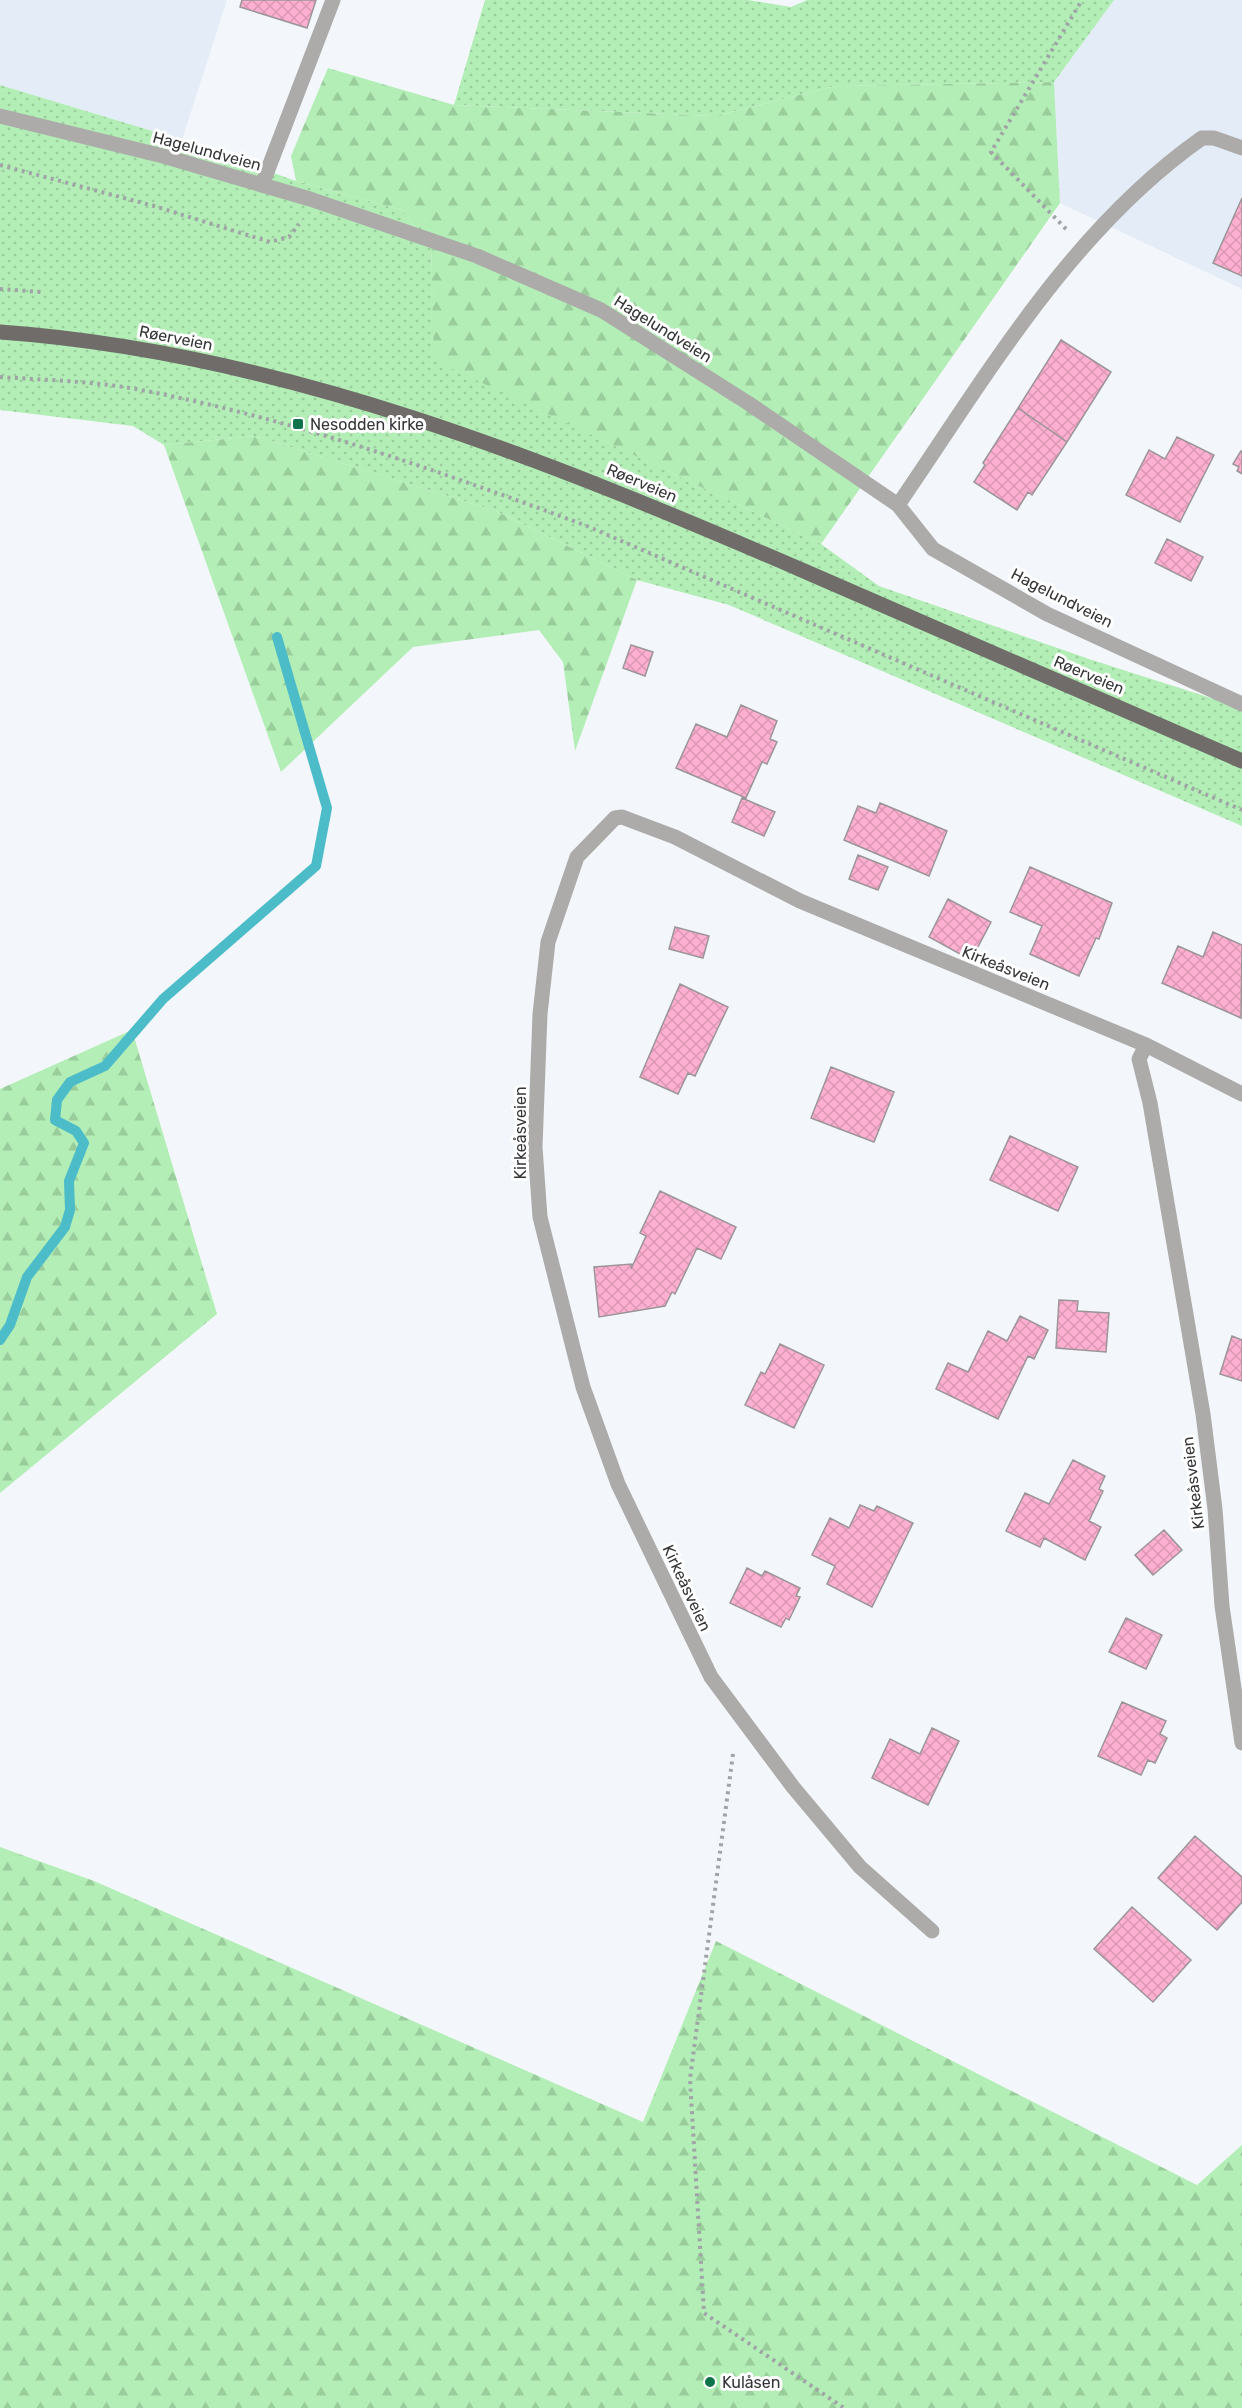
<svg xmlns="http://www.w3.org/2000/svg" width="1242" height="2408" font-family="Rubik,sans-serif">
<style>
.built{fill:#e3ecf7}
.grass{fill:url(#grass-dots)}
.forest{fill:url(#forest-firs)}
.lines{fill:none;stroke-linecap:round;stroke-linejoin:round}
.stream{stroke:#4dbcc9;stroke-width:10}
.building{fill:url(#building-cross-hatch);stroke:#9b9597;stroke-width:1.5}
.path{stroke:#a1a4a7;stroke-width:4;stroke-dasharray:3 4.5;stroke-linecap:butt}
.lane{stroke:#adaba9;stroke-width:15}
.street{stroke:#adaba9;stroke-width:15}
.primary{stroke:#706c69;stroke-width:15}
.poi-dot{fill:#0c734a;stroke:#fff;stroke-width:2}
.labels{text-anchor:middle;dominant-baseline:central;stroke-width:6;stroke-linejoin:round;paint-order:stroke}
.street-label{font-size:16px;fill:#353638;stroke:#fff}
.poi-label{font-size:16px;fill:#353638;stroke:#fff;text-anchor:start}
</style>
<defs>
<pattern id="grass-dots" width="8" height="8" patternUnits="userSpaceOnUse" patternTransform="scale(1.5)"><rect width="8" height="8" fill="#b2eeb5"/><path d="M2 2h.1M6 6h.1" fill="none" stroke="#9acd9c" stroke-width="1.8" stroke-linecap="round"/></pattern>
<pattern id="forest-firs" width="22" height="20" patternUnits="userSpaceOnUse" patternTransform="scale(1.5)"><rect width="22" height="20" fill="#b2eeb5"/><path d="M5 1l3.5 6h-7zM16 11l3.5 6h-7z" fill="#9acd9c"/></pattern>
<pattern id="building-cross-hatch" width="8" height="8" patternUnits="userSpaceOnUse" patternTransform="scale(1.5)"><rect width="8" height="8" fill="#ffb0d2"/><path d="M0 0l8 8M0 8l8-8" fill="none" stroke="#db98b5"/></pattern>
</defs>
<rect width="100%" height="100%" fill="#f3f7fb"/>
<path class="built" d="M0 0H227L182 140 0 85Z
M1114 0H1242V289L1060 203 1054 82Z"/>
<path class="grass" d="M485 0H748L791 7 807 0H1114L1054 82 835 86 715 116 454 105Z
M0 85 182 140 296 181 402 210 431 248 435 360 821 544 879 586 1089 659 1242 708V826L729 605 637 580 496 511 255 436 164 445 133 426 0 410Z"/>
<path class="forest" d="M328 68 454 105 715 116 835 86 1054 82 1060 203 821 544 434 360 431 248 402 210 296 181 291 156Z
M255 436 496 511 637 580 575 751 563 662 539 630 413 647 281 772 164 445Z
M132 1030 217 1314 0 1493V1089Z
M0 1847 94 1881 643 2122 716 1941 1197 2185 1242 2145V2408H0Z"/>
<g class="lines">
<path class="stream" d="M0 1340 10 1325 27 1277 65 1227 70 1210 69 1181 84 1143 76 1131 55 1120 57 1100 70 1082 105 1066 163 999 316 866 327 808 277 637"/>
</g>
<path class="building" d="M242 0H316L307 28 240 7Z
M1242 198V276L1213 263Z
M1061 340 1111 372 1067 442 1018 408Z
M1018 408 1067 442 1032 495 1028 492 1017 510 974 482 985 465 983 463Z
M1177 437 1214 455 1180 522 1126 495 1149 450 1165 459Z
M1241 451 1242 452V474L1237 471 1239 467 1233 464Z
M1167 539 1203 557 1191 581 1155 563Z
M631 645 653 652 645 676 623 668Z
M741 705 777 721 770 739 777 742 767 764 762 762 746 798 676 768 696 724 727 737Z
M742 798 775 812 764 836 732 822Z
M880 803 947 831 929 876 844 840 858 806 876 813Z
M858 855 888 867 878 890 849 879Z
M1030 867 1112 903 1099 939 1096 938 1079 976 1030 954 1042 926 1010 912Z
M948 899 991 922 971 960 929 937Z
M675 927 709 936 703 958 669 949Z
M1213 932 1242 945 1241 1018 1162 983 1178 946 1203 957Z
M680 984 728 1007 695 1076 688 1073 678 1094 640 1077Z
M831 1067 894 1092 874 1142 811 1118Z
M1010 1136 1078 1167 1058 1211 990 1180Z
M660 1191 736 1227 721 1259 697 1248 675 1294 672 1292 665 1306 599 1317 594 1267 632 1264 631 1269 646 1236 640 1233Z
M1059 1300 1078 1301 1077 1311 1109 1313 1106 1352 1056 1348Z
M1020 1316 1048 1330 1034 1359 1028 1356 998 1419 936 1389 948 1363 968 1372 988 1331 1007 1341Z
M1232 1336 1242 1340V1381L1220 1374Z
M780 1344 824 1365 794 1428 745 1405 761 1372 765 1374Z
M1073 1460 1105 1476 1099 1489 1103 1491 1089 1521 1101 1527 1085 1560 1044 1538 1040 1547 1006 1531 1025 1493 1049 1504Z
M860 1505 874 1511 877 1506 913 1523 872 1607 827 1584 835 1566 812 1555 830 1518 849 1528Z
M1164 1530 1182 1550 1153 1575 1135 1555Z
M747 1568 762 1576 765 1571 800 1588 796 1596 800 1597 789 1620 786 1618 781 1627 730 1603Z
M1126 1618 1162 1635 1146 1669 1109 1652Z
M1122 1702 1166 1721 1160 1734 1167 1738 1155 1763 1148 1760 1141 1775 1098 1756Z
M932 1728 959 1741 928 1805 872 1778 890 1739 920 1754Z
M1195 1836 1242 1877V1902L1217 1930 1158 1878Z
M1132 1907 1191 1960 1153 2002 1094 1949Z"/>
<g class="lines">
<path class="path" d="M0 165 154 206 270 242 289 237 299 224
M1066 229 991 152 1082 0
M0 289 41 292
M0 377C45 380 91 381 136 389 291 418 439 471 587 526L1242 810
M733 1754 690 2079 704 2313 844 2408"/>
<path class="lane" d="M262 185 333 0"/>
<path class="street" d="M0 116 163 156 310 199 477 256 601 310 748 403 898 505 933 549 1047 614 1242 704
M898 505C987 375 1071 230 1202 138H1214L1242 148
M1146 1045 1139 1059 1150 1103 1203 1414 1215 1509 1222 1606 1242 1743
M932 1931 860 1867 793 1787 711 1677 618 1484 583 1387 540 1217 535 1147 540 1014 548 942 577 857 615 818 622 817 675 837 800 901 1146 1045 1242 1094"/>
<path class="primary" d="M0 332C282 352 547 460 804 571 950 634 1096 697 1242 761"/>
</g>
<g class="poi-dot">
<rect x="292" y="418" width="12" height="12" rx="3"/>
<circle cx="710" cy="2382" r="6"/>
</g>
<g class="labels">
<g class="street-label">
<text transform="translate(207 151) rotate(15)">Hagelundveien</text>
<text transform="translate(663 329) rotate(32)">Hagelundveien</text>
<text transform="translate(176 338) rotate(11)">Røerveien</text>
<text transform="translate(642 483) rotate(23)">Røerveien</text>
<text transform="translate(1062 598) rotate(27)">Hagelundveien</text>
<text transform="translate(1089 675) rotate(23)">Røerveien</text>
<text transform="translate(1006 968) rotate(22)">Kirkeåsveien</text>
<text transform="translate(520 1133) rotate(-90)">Kirkeåsveien</text>
<text transform="translate(1193 1483) rotate(-97)">Kirkeåsveien</text>
<text transform="translate(687 1588) rotate(65)">Kirkeåsveien</text>
</g>
<g class="poi-label">
<text x="310" y="424">Nesodden kirke</text>
<text x="722" y="2382">Kulåsen</text>
</g>
</g>
</svg>
